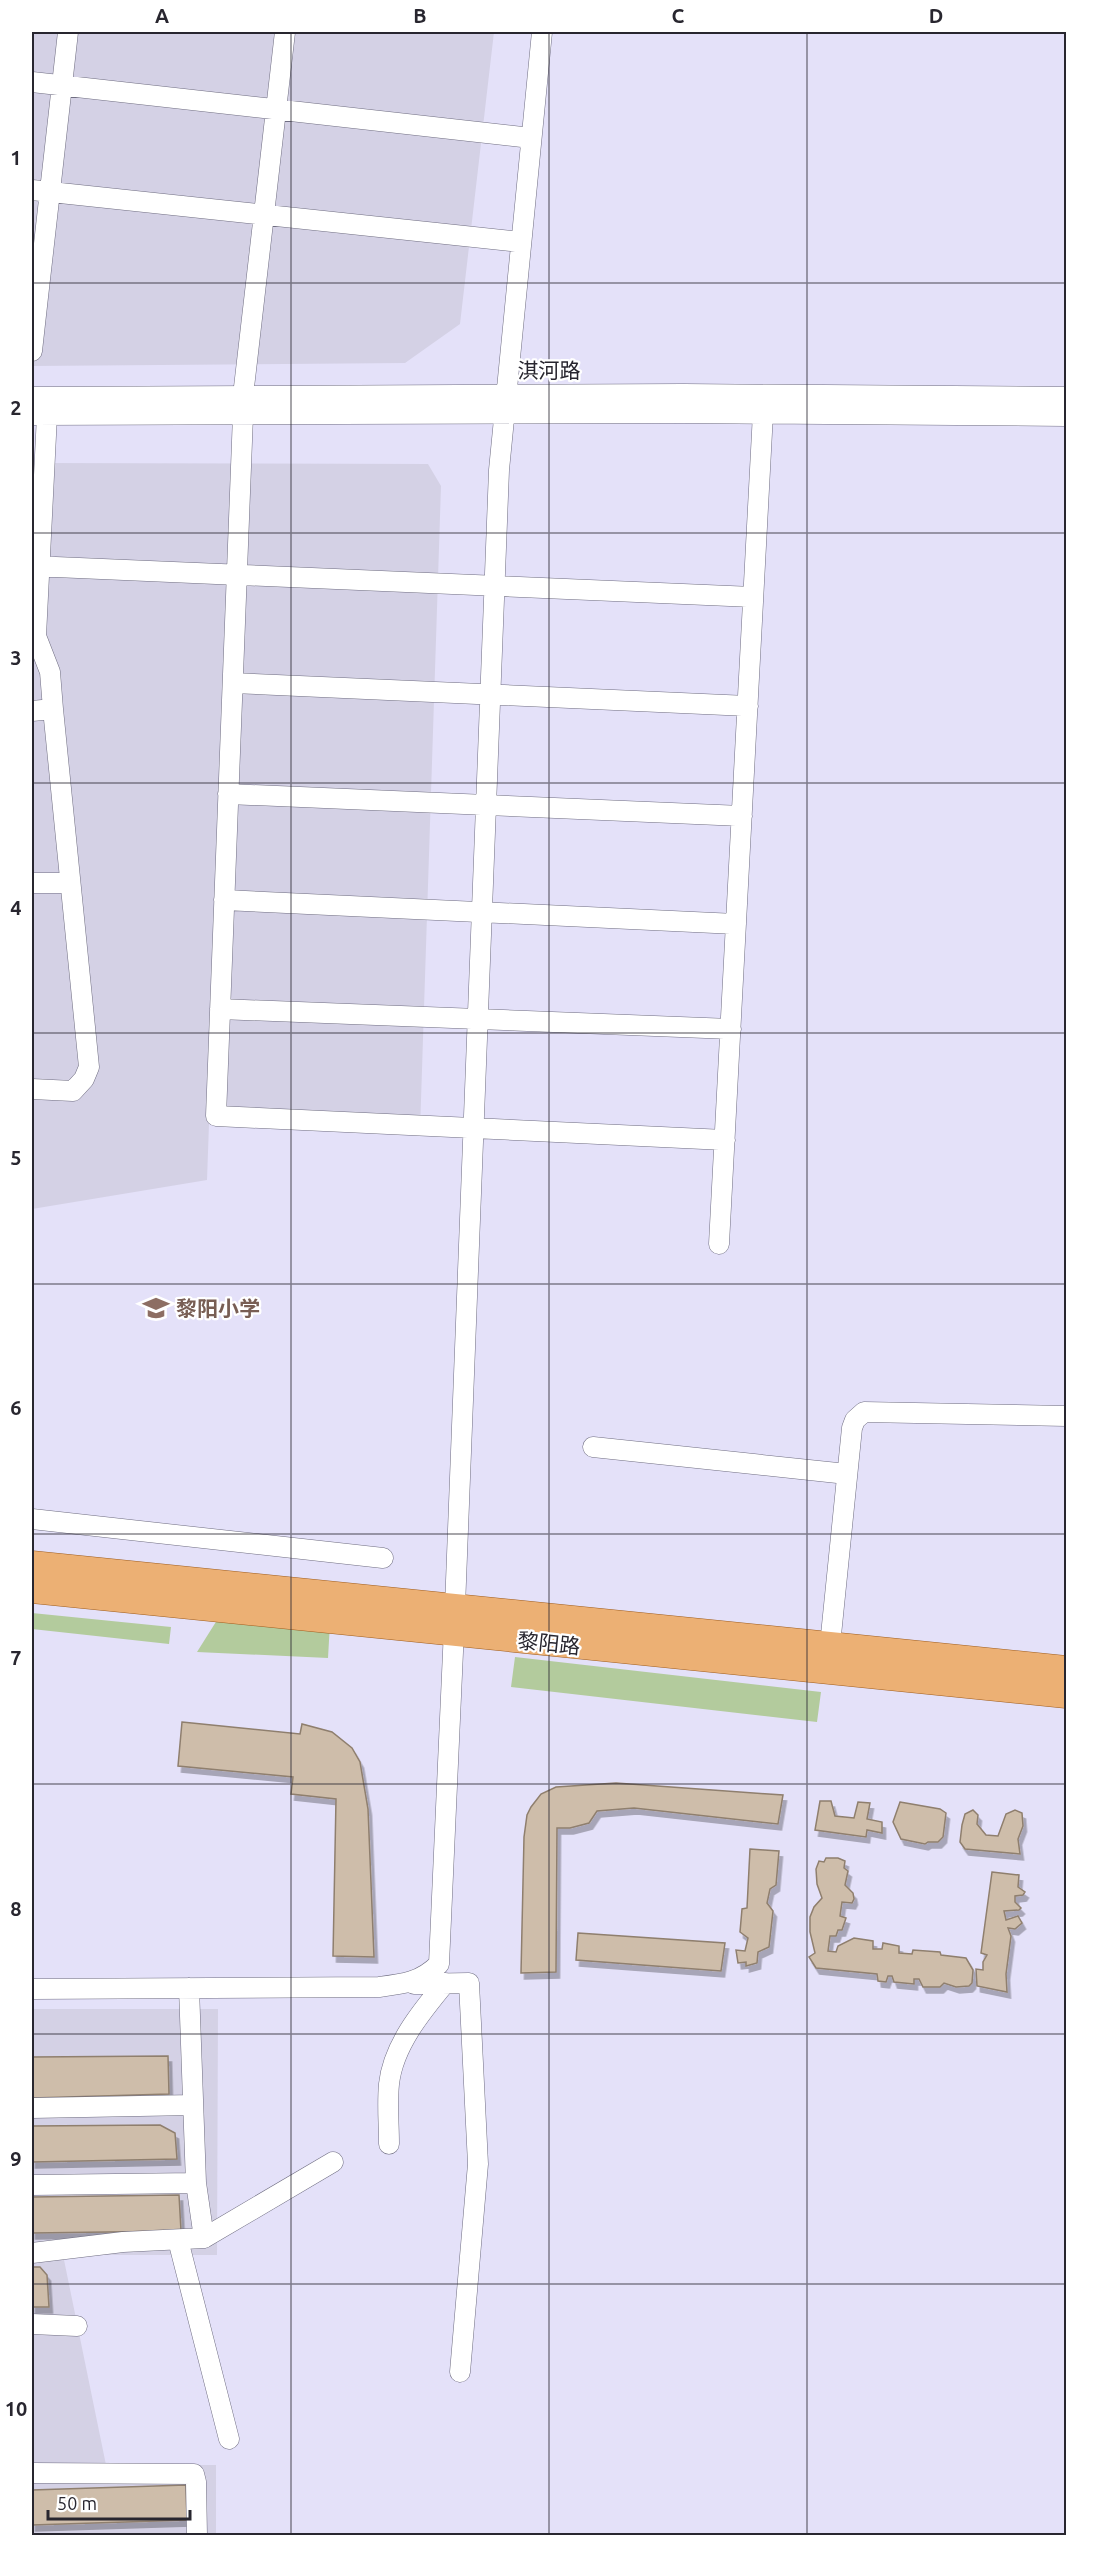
<svg xmlns="http://www.w3.org/2000/svg" width="1098" height="2567" font-family="Ubuntu,'Noto Sans SC',sans-serif">
<style>
.commercial{fill:#d4d1e5}
.green{fill:#b3cb9d}
.building{fill:#cebdaa;stroke:#8f7f6e;stroke-width:1.5;filter:url(#shadow)}
.lines{fill:none;stroke-linecap:round;stroke-linejoin:round}
.minor-casing{stroke:#6f6d81;stroke-width:21}
.major-casing{stroke:#9f5e20;stroke-width:27}
.minor{stroke:#fff;stroke-width:20}
.major{stroke:#ecb074;stroke-width:26}
.grid{fill:none;stroke:#28262f;stroke-width:1.5;stroke-opacity:0.55}
.labels{text-anchor:middle;dominant-baseline:central;stroke-width:4.5;stroke-linejoin:round;paint-order:stroke}
.street-label{font-size:21px;fill:#28262f;stroke:#fff}
.education-label{font-size:21px;font-weight:bold;fill:#785e54;stroke:#fff;text-anchor:start}
.neatline{fill:none;stroke:#28262f;stroke-width:2}
.grid-label{font-size:20px;text-anchor:middle;font-weight:bold;fill:#28262f}
</style>
<defs>
<filter id="shadow"><feDropShadow dx="3.5" dy="6" stdDeviation="0" flood-color="#0004"/></filter>
</defs>
<rect width="100%" height="100%" fill="#e4e1f9"/>
<path class="commercial" d="M32 32H494L460 324 405 363 32 366Z
M32 463 428 464 441 486 420 1131 209 1124 207 1180 32 1209Z
M32 2009H218L217 2255H63L106 2465H216V2535L32 2536Z"/>
<path class="green" d="M32 1613 171 1627 169 1644 32 1629Z
M219 1617 330 1623 328 1658 197 1652Z
M515 1657 821 1692 817 1722 511 1687Z"/>
<path class="building" d="M182 1722 300 1734 302 1724 332 1732 352 1748 360 1762 368 1809 374 1957 333 1956 336 1799 291 1794 293 1777 178 1766Z
M616 1783 783 1795 778 1824 634 1808 597 1811 589 1823 570 1828H557L556 1972 521 1973 524 1837 527 1815 531 1807 541 1794 556 1787Z
M820 1801H831L835 1816 854 1818 858 1802 870 1803 867 1819 882 1822V1833L867 1830 866 1837 815 1830Z
M900 1802 940 1809 946 1813 943 1837 938 1842H928L925 1844 901 1839 893 1822Z
M973 1810 978 1815 977 1824 986 1835 998 1836 1006 1814 1015 1810 1022 1813 1023 1826 1018 1839 1020 1854 965 1849 960 1842 962 1825 965 1814Z
M750 1849 779 1851 776 1885 770 1889 767 1903 773 1911 769 1947 758 1952 757 1963 746 1966V1962L738 1963 736 1950 745 1951 748 1938 740 1932 742 1909 747 1908Z
M826 1858H838L845 1861 844 1868 848 1871 845 1885 853 1893 854 1899 852 1903 842 1902 840 1916 846 1918 842 1930H838L836 1936H830L828 1951 836 1952 838 1946 854 1938 873 1941V1949H882L883 1943 899 1946V1953L912 1954 913 1950 940 1952 941 1955 966 1958 973 1970 972 1983 969 1986 956 1987 944 1983 940 1987H923L919 1979H914V1984L894 1982 892 1976H888L886 1982 878 1981 877 1974 816 1968 809 1957 815 1953 810 1932V1917L814 1907 822 1898 817 1884 816 1869 819 1861 824 1862Z
M992 1872 1019 1875 1018 1887 1025 1892 1023 1895 1015 1896V1902L1021 1908 1019 1910 1004 1911 1006 1920 1018 1916 1022 1923 1015 1929 1008 1928 1011 1936 1006 1974 1007 1992 977 1986 976 1969 983 1970V1962L987 1955 981 1953Z
M578 1933 725 1943 721 1971 576 1960Z
M168 2056 169 2094 32 2098V2057Z
M160 2125 175 2133 177 2159 32 2162V2126Z
M179 2195 181 2231 32 2233V2197Z
M32 2267H40L47 2275 49 2307H32Z
M186 2485 187 2520 32 2525V2490Z"/>
<g class="lines">
<g class="minor-casing">
<path id="minor" d="M32 82 531 138
M32 190 521 242
M32 297H38L32 351
M38 297 68 32
M243 396 285 32
M32 397 684 394 1066 397
M32 415 684 413 1066 416
M47 415 36 636 50 672 53 709
M243 415 216 1116 725 1140
M32 566 753 597
M233 683 748 706
M32 711 53 709 89 1067 84 1079 73 1091 32 1089
M228 794 742 816
M32 883H70
M224 900 736 924
M220 1009 731 1029
M719 1244 763 413
M593 1447 847 1474
M32 1519 383 1558
M830 1645 852 1428 855 1420 864 1412 1066 1416
M414 1984 469 1983 478 2164 460 2372
M189 1988 196 2183 204 2238
M32 1989 379 1987C404 1984 421 1982 439 1964L455 1607 499 470 542 32
M32 2108 193 2105
M389 2144C389 2125 387 2104 389 2084 393 2046 421 2012 445 1983
M32 2185 196 2183
M178 2240 229 2439
M32 2253 123 2242 204 2238 333 2162
M32 2324 77 2326
M32 2473 194 2474 196 2482 197 2536"/>
</g>
<g class="major-casing">
<path id="major" d="M32 1564 1066 1669
M32 1590 1066 1695"/>
</g>
<use href="#minor" class="minor"/>
<use href="#major" class="major"/>
</g>
<path class="grid" d="M291 32V2536M549 32V2536M807 32V2536M32 283H1066M32 533H1066M32 783H1066M32 1033H1066M32 1284H1066M32 1534H1066M32 1784H1066M32 2034H1066M32 2284H1066"/>
<defs>
<g id="school-bare" transform="scale(2.07)"><path d="M0-5L7-2L0 1L-7-2ZM-4 1L0 2.5L4 1V4Q0 6-4 4Z" fill="#8d6e63" stroke="#fff" stroke-width="2.5" paint-order="stroke"/></g>
</defs>
<g fill-rule="evenodd">
<use href="#school-bare" x="156" y="1308"/>
</g>
<g class="labels">
<g class="street-label">
<text x="549" y="370">淇河路</text>
<text transform="translate(549 1643) rotate(6)">黎阳路</text>
</g>
<g class="education-label">
<text x="176" y="1308">黎阳小学</text>
</g>
</g>
<rect width="1098" height="2567" fill="none" stroke="#ffffff" stroke-width="66"/>
<path d="M48 2510v9h142v-9" fill="none" stroke="#28262f" stroke-width="3"/>
<text x="57" y="2510" font-size="18" fill="#28262f" stroke="#ffffff" stroke-width="4.5" paint-order="stroke">50 m</text>
<rect x="33" y="33" width="1032" height="2501" class="neatline"/>
<g class="grid-label">
<text x="162" y="23">A</text>
<text x="420" y="23">B</text>
<text x="678" y="23">C</text>
<text x="936" y="23">D</text>
<text x="16" y="165">1</text>
<text x="16" y="415">2</text>
<text x="16" y="665">3</text>
<text x="16" y="915">4</text>
<text x="16" y="1165">5</text>
<text x="16" y="1415">6</text>
<text x="16" y="1665">7</text>
<text x="16" y="1916">8</text>
<text x="16" y="2166">9</text>
<text x="16" y="2416">10</text>
</g>
</svg>
